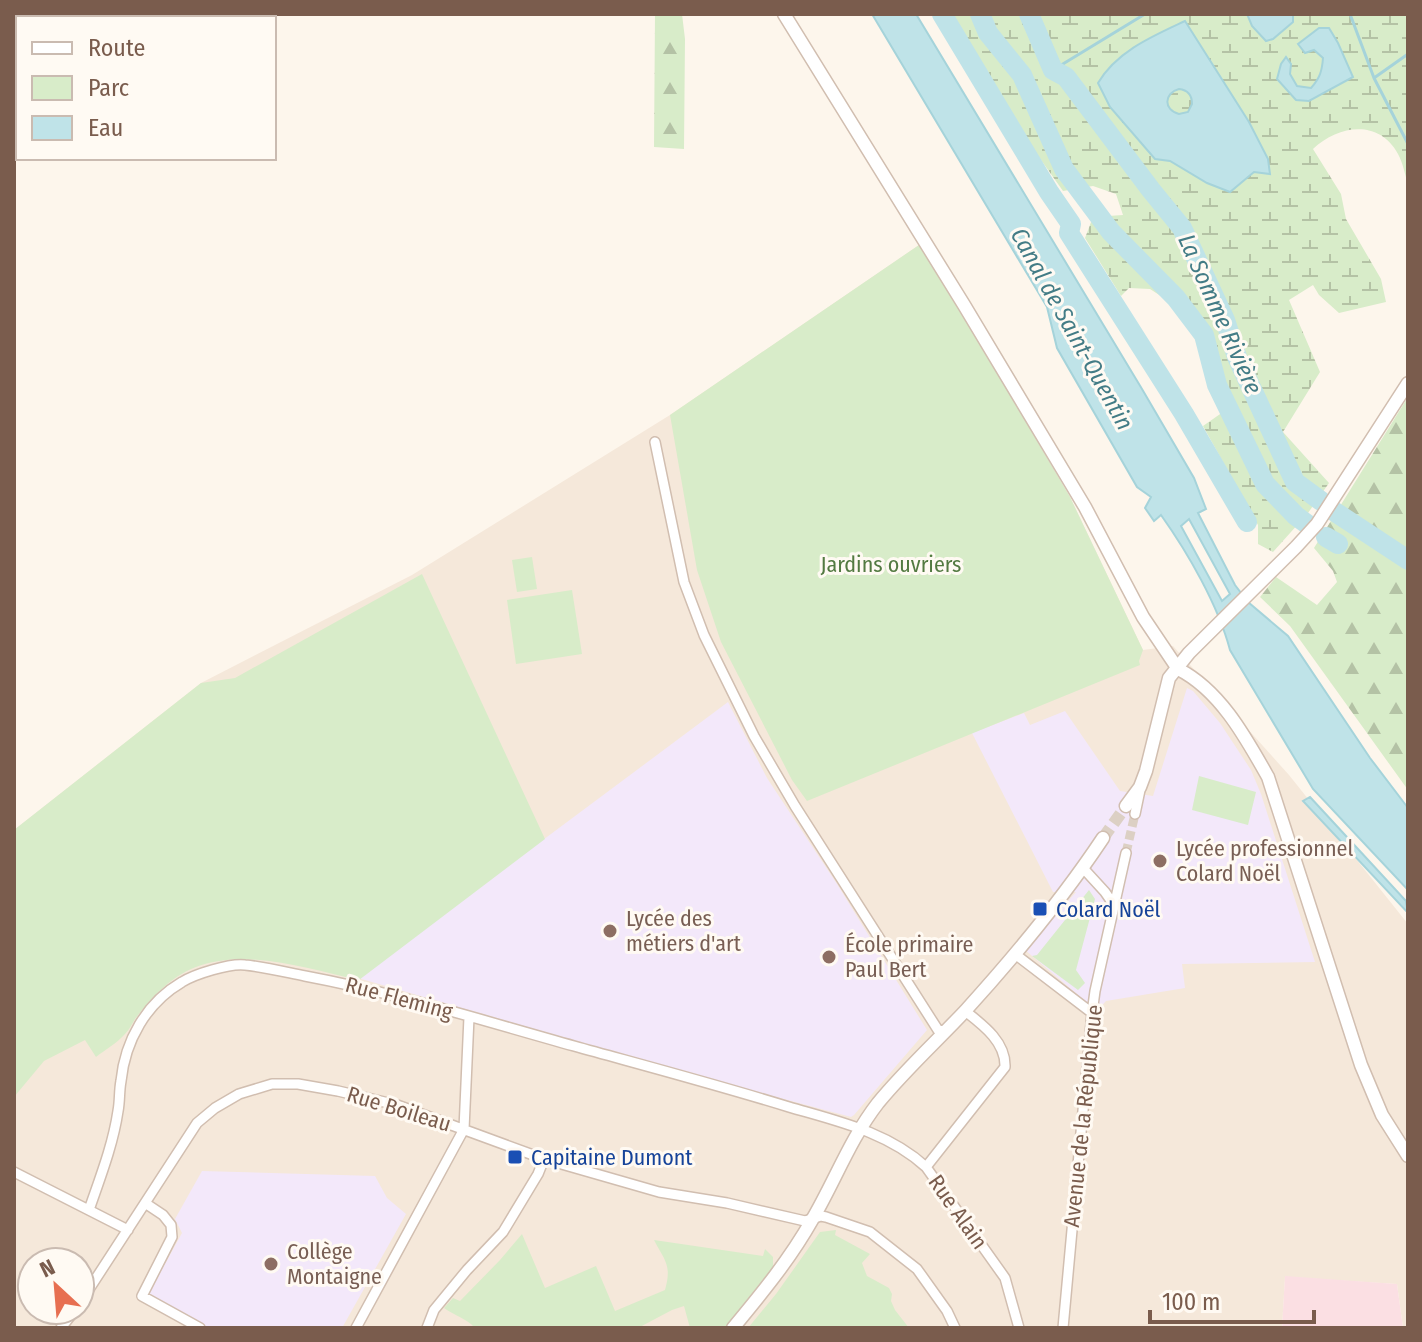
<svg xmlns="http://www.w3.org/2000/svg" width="1422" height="1342" font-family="'Fira Sans Condensed',sans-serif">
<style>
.residential{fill:#f5e8da;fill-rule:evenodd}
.education{fill:#f3e8fa}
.medical{fill:#fbdfe3}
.green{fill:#d8ecc9}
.forest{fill:url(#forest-firs)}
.wetland{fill:url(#wetland-marsh)}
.water{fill:#bfe3e8;stroke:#a5d3da;stroke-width:2;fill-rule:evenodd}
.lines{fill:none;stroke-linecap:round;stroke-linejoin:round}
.stream{stroke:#a5d3da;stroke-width:3}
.river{stroke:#bfe3e8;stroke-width:20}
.minor-tunnel{stroke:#dcd0c4;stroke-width:9;stroke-dasharray:9 4.5;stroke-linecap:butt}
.tertiary-tunnel{stroke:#dcd0c4;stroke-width:12;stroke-dasharray:12 6;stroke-linecap:butt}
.minor-casing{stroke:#d1beb0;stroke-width:12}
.tertiary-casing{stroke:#d1beb0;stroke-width:15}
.minor{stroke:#fff;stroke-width:9}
.tertiary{stroke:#fff;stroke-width:12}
.education-dot{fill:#8d6e63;stroke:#fffaf3;stroke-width:3}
.transit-dot{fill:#1a4fb4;stroke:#fffaf3;stroke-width:3}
.labels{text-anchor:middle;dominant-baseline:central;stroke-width:6;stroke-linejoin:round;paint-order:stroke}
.park-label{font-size:22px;fill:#537a41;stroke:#fffaf3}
.education-label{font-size:22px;fill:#785e54;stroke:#fffaf3;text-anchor:start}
.transit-label{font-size:22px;fill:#164399;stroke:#fffaf3;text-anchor:start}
.street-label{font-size:22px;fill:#7a5c4d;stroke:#fffaf3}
.water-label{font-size:24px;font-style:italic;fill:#437c86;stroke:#fffaf3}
</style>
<defs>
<pattern id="forest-firs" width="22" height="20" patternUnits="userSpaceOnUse" patternTransform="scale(2)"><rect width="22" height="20" fill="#d8ecc9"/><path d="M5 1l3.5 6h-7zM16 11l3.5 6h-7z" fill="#b4c2a5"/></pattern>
<pattern id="wetland-marsh" width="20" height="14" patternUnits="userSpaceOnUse" patternTransform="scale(2)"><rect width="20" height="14" fill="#d8ecc9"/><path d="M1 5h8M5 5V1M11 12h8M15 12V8" fill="none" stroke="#b4c2a5"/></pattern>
</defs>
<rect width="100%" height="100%" fill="#fdf6ec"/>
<path class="residential" d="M919 245 959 308 1070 497 1143 650 1173 646 1289 775 1408 924V1328H1403L1397 1284 1285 1277 1282 1328H14V830L201 683 412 575 670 415ZM32 1262H80V1310H32Z"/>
<path class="education" d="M1187 688 1193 691 1220 723 1251 770 1261 794 1315 962 1182 964 1185 988 1106 1001 1097 1011 1025 950 1076 892H1053L972 733 1024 713 1030 725 1065 711 1120 791 1153 796Z
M728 702 767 778 837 884 927 1030 854 1115 851 1117 683 1072 358 978Z
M202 1171 375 1176 387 1198 406 1214 342 1328H209L148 1295 182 1233 175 1219Z"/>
<path class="medical" d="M1285 1276 1397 1284 1403 1328H1282Z"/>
<path class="green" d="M919 245 959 308 1070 497 1143 650 1139 661 1140 665 807 801 792 780 721 642 697 570 670 415Z
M532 557 537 589 517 592 512 560Z
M422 574 545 839 359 980C298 967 218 937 164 987 153 996 144 1007 135 1019 132 1024 129 1030 125 1034 117 1043 105 1050 96 1057L85 1040 44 1061 14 1097V830L201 683 235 678Z
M572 590 582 654 516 664 507 600Z
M1199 776 1256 792 1248 825 1192 810Z
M1089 890 1095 899 1076 970 1085 983 1078 990 1032 956 1037 955Z
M836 1230 835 1235 870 1254 862 1263 867 1276 889 1288 892 1294 891 1301 895 1310 909 1328H748L776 1294 820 1232Z
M522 1234 545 1288 596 1266 615 1311 665 1290C672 1265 665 1261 654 1240L763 1256 765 1249 773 1257V1269L763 1284 727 1328H690L684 1306 672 1310 638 1328H475C466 1318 455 1316 444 1308L453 1298 460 1301 500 1260Z"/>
<path class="forest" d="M655 14H682L685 39 684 149 654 147Z
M1408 397V790L1290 626 1260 597 1276 577 1317 605 1337 582 1333 571 1314 548Z"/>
<path class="wetland" d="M947 14H1408V184C1405 175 1403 163 1398 154 1379 119 1339 125 1313 149L1341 194 1346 219 1381 279 1386 302 1339 313 1319 295 1313 285 1289 300 1320 372 1283 432 1329 483 1308 513 1273 552 1258 544V525L1203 426 1223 412 1209 380 1198 340 1173 304 1150 289 1129 288 1121 296 1085 238 1093 217 1123 215 1116 194 1093 186 1063 191 1012 119Z"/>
<path class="water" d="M872 14H916L1142 389 1194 478 1206 509 1198 513 1235 585 1248 602 1288 636 1370 758 1408 808V890L1313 789 1230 650C1218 605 1188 553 1161 515L1154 521 1145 508 1151 497 1137 487 1057 348 1047 307ZM1189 519 1230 594 1222 601 1181 526Z
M1247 14H1293V22L1273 39 1266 41 1252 26Z
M1185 21 1249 122 1268 159 1270 174 1254 172 1230 192 1207 183 1170 161 1155 159 1110 107 1098 83C1117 51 1153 36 1185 21ZM1179 89C1188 90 1192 95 1192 104L1188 112 1179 114C1163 110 1164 93 1179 89Z
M1319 28H1329L1338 43 1353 77 1309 101 1296 100 1277 79 1281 64 1286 57 1291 64 1290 74 1297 86 1311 88C1320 78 1322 71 1323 58L1314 50 1305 53 1298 44Z
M1310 797 1406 901 1408 913 1303 801Z"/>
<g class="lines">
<path class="stream" d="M1350 14 1374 78 1408 54
M1053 70 1145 14
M1374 78 1408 144"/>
<path class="river" d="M942 14 1049 192 1071 224 1069 233 1184 414 1247 522
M980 14 988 33 1022 75 1064 169 1111 232 1176 298 1204 335 1217 385 1265 484 1296 516 1307 524
M1029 14 1053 70 1066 77 1151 190 1182 228 1225 320 1237 357 1295 482 1321 501
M1332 510 1408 560
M1326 537 1338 544"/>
<path class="minor-tunnel" d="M1126 853 1135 814"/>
<path class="tertiary-tunnel" d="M1103 838 1126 806"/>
<g class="minor-casing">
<path id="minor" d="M655 442 684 582 704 635 754 736 795 806 938 1030 945 1031
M1135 814 1140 790
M1083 868 1105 892 1114 905
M1015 954 1092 1013
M926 1167 1005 1067C1006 1042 983 1025 965 1011
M14 1172 128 1230
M145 1203 163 1215 171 1225 172 1237 142 1296 200 1328
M89 1210C100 1178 113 1145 118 1111 120 1101 119 1091 121 1081 125 1041 146 1003 182 982 195 974 230 963 245 965 265 967 285 972 305 976 396 993 484 1021 574 1046 646 1066 718 1085 789 1107 837 1121 888 1132 926 1167L1005 1278 1019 1328
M80 1303 197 1123 215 1108 239 1094 272 1084H298L338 1091 397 1105 544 1159 659 1192 727 1203 805 1221 821 1216 826 1217 870 1232 917 1269 947 1311 955 1328
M61 1328 75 1310
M356 1328 464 1129 469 1017
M427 1328 434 1310 467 1270 503 1232 538 1174 544 1159
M1063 1328 1092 1013 1095 991 1126 853"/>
</g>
<g class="tertiary-casing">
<path id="tertiary" d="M784 14 964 305 1085 507 1143 617 1178 669
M1178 669C1220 690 1246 738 1268 777L1361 1065 1382 1115 1408 1156
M1126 806 1140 787 1146 771 1169 678 1189 653 1296 547 1317 524 1408 383
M733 1328C762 1293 790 1259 812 1220 835 1181 850 1139 878 1103 905 1070 937 1041 966 1010 1015 956 1063 898 1103 838"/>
</g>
<use href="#minor" class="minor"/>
<use href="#tertiary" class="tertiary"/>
</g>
<g class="education-dot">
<circle cx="1160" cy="861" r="8"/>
<circle cx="610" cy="931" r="8"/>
<circle cx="829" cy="957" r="8"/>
<circle cx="271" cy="1264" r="8"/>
</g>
<g class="transit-dot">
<rect x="1032" y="901" width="16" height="16" rx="4"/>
<rect x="507" y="1149" width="16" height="16" rx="4"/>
</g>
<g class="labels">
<g class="park-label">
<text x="891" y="564">Jardins ouvriers</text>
</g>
<g class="education-label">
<text x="1176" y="848">Lycée professionnel<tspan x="1176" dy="25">Colard Noël</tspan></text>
<text x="626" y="918">Lycée des<tspan x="626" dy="25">métiers d'art</tspan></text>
<text x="845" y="944">École primaire<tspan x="845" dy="25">Paul Bert</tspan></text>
<text x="287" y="1251">Collège<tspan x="287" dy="25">Montaigne</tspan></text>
</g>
<g class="transit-label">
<text x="1056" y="909">Colard Noël</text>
<text x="531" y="1157">Capitaine Dumont</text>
</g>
<g class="street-label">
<text transform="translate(399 998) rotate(15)">Rue Fleming</text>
<text transform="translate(399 1109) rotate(17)">Rue Boileau</text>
<text transform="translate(1083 1116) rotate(-84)">Avenue de la République</text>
<text transform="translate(958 1212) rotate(55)">Rue Alain</text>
</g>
<g class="water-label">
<text transform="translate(1220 314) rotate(66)">La Somme Rivière</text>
<text transform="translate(1072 329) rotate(61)">Canal de Saint-Quentin</text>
</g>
</g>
<rect width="1422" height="1342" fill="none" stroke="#7a5c4d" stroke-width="32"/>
<rect x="16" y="16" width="260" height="144" fill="#fffaf3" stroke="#cabbb1" stroke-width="2"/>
<rect x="32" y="42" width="40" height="12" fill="#ffffff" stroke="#cabbb1" stroke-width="2"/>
<text x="88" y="56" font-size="24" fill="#7a5c4d">Route</text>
<rect x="32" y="76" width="40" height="24" fill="#d8ecc9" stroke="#cabbb1" stroke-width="2"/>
<text x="88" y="96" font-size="24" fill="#7a5c4d">Parc</text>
<rect x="32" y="116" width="40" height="24" fill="#bfe3e8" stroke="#cabbb1" stroke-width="2"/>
<text x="88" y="136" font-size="24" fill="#7a5c4d">Eau</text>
<g transform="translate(56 1286) rotate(334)"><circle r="38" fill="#fffaf3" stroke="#cabbb1" stroke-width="2"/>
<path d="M0-6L14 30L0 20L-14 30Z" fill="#e76f51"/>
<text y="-12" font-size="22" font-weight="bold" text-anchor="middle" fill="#7a5c4d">N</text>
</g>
<path d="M1150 1310v12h164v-12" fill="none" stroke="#7a5c4d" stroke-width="4"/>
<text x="1162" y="1310" font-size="24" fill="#7a5c4d" stroke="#fffaf3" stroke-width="6" paint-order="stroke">100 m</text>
</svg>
